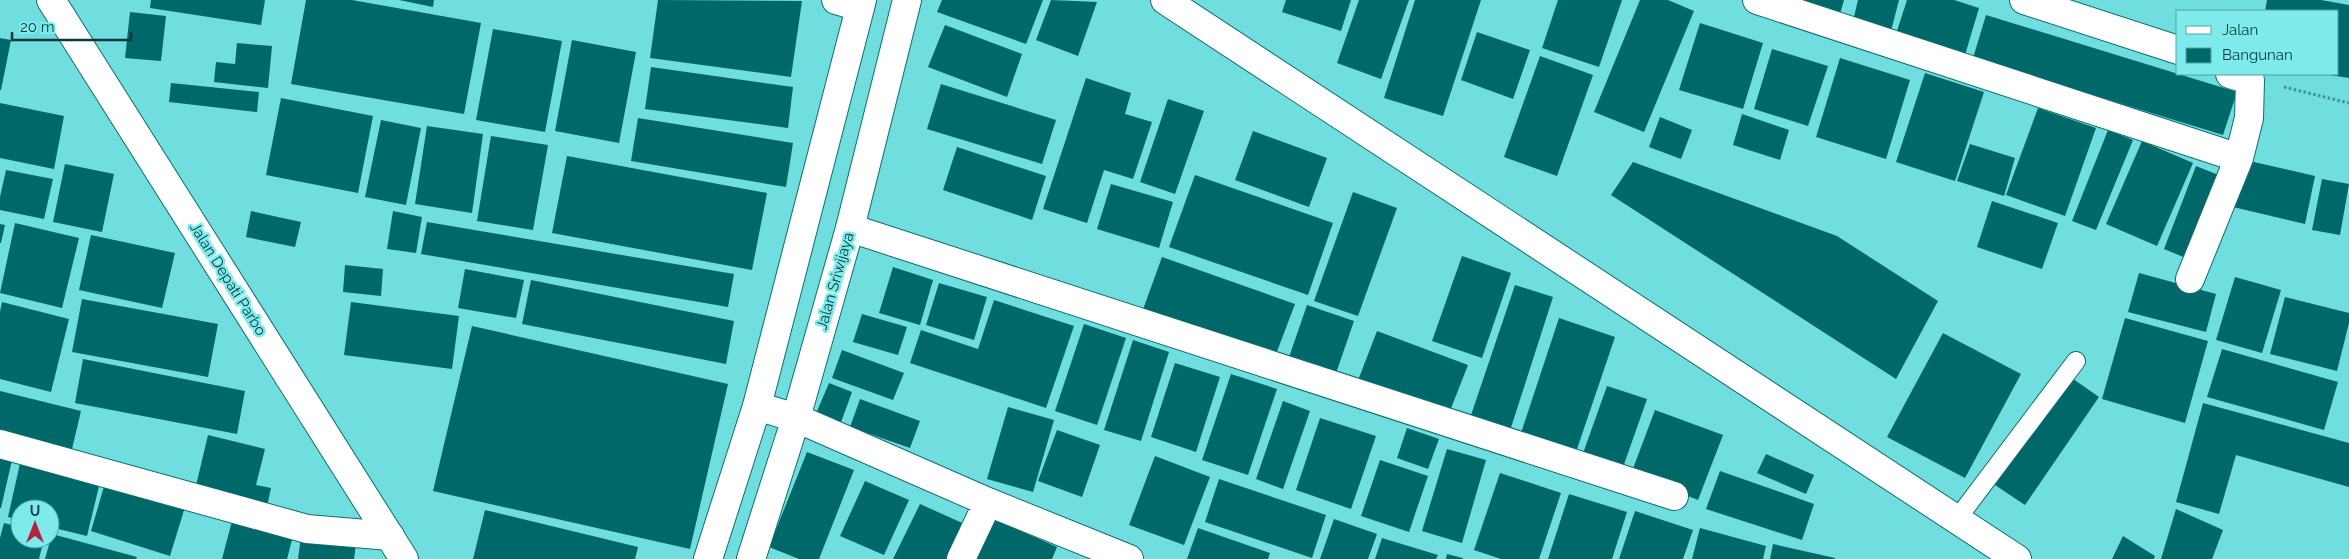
<svg xmlns="http://www.w3.org/2000/svg" width="2349" height="559" font-family="Raleway,sans-serif">
<style>
.building{fill:#006869}
.lines{fill:none;stroke-linecap:round;stroke-linejoin:round}
.service-casing{stroke:#0f6e70;stroke-width:20}
.minor-casing{stroke:#0f6e70;stroke-width:30}
.primary-casing{stroke:#0f6e70;stroke-width:30}
.trunk-casing{stroke:#0f6e70;stroke-width:30}
.path{stroke:#3f9192;stroke-width:3;stroke-dasharray:2.5 2.5;stroke-linecap:butt}
.service{stroke:#fff;stroke-width:18}
.minor{stroke:#fff;stroke-width:28}
.primary{stroke:#fff;stroke-width:28}
.trunk{stroke:#fff;stroke-width:28}
.labels{text-anchor:middle;dominant-baseline:central;stroke-width:5;stroke-linejoin:round;paint-order:stroke}
.street-label{font-size:15px;fill:#093b3c;stroke:#7eeaeb}
</style>
<rect width="100%" height="100%" fill="#70ddde"/>
<path class="building" d="M151 0H265L261 25 150 8Z
M306 0H352L481 23 464 114 291 84Z
M399 0H434L433 7Z
M658 0 802 1 791 77 650 58Z
M942 0H1043L1026 44 937 12Z
M1051 0 1097 2 1078 56 1036 40Z
M1286 0H1351L1341 31 1282 12Z
M1359 0H1409L1381 79 1337 63Z
M1415 0H1481L1443 116 1384 98Z
M1558 0H1622L1599 67 1542 48Z
M1640 0H1668L1694 11 1644 132 1594 112Z
M1791 0H1844L1840 14Z
M1858 0H1899L1891 31 1853 21Z
M1907 0H1954L1979 8 1965 55 1896 34Z
M2267 0H2321L2349 5V78L2330 75 2338 74V11H2265Z
M130 12 166 16 161 61 125 58Z
M1986 15 2237 92 2223 135 1973 58Z
M1700 23 1763 43 1743 109 1679 90Z
M945 25 1022 54 1007 97 928 67Z
M493 29 562 41 545 132 476 120Z
M1477 32 1530 50 1513 99 1461 80Z
M0 38 11 40 1 90H0Z
M572 40 636 52 619 143 555 131Z
M237 43 272 46 268 88 214 82 216 62 235 64Z
M1772 49 1828 66 1808 126 1754 109Z
M1540 56 1593 75 1557 176 1504 157Z
M1840 58 1910 80 1886 159 1816 137Z
M651 67 793 87 788 128 645 109Z
M1925 73 1984 92 1955 181 1896 162Z
M1086 78 1131 93 1125 114 1152 122 1133 179 1104 170 1087 223 1043 209Z
M171 83 259 92 257 112 169 102Z
M941 84 1056 120 1042 164 927 129Z
M281 98 373 116 358 193 266 175Z
M1168 99 1204 111 1175 194 1140 182Z
M0 103 64 116 54 169 0 158Z
M2038 108 2096 128 2065 216 2006 195Z
M1742 114 1789 130 1780 160 1733 145Z
M1660 117 1692 130 1681 159 1649 147Z
M638 118 793 143 786 187 631 161Z
M381 120 421 128 406 205 365 197Z
M427 126 483 134 472 213 415 204Z
M2108 130 2133 140 2096 230 2072 221Z
M1253 131 1327 158 1309 207 1235 180Z
M491 136 548 145 533 230 477 221Z
M2142 141 2193 163 2157 246 2106 224Z
M1970 144 2015 158 2004 196 1957 181Z
M957 147 1046 176 1032 220 943 190Z
M567 156 767 193 752 270 552 233Z
M2245 160 2315 176 2305 224 2233 207Z
M1633 162 1837 236 1938 301 1896 379 1611 195Z
M65 164 114 174 102 232 53 222Z
M2196 166 2226 178 2193 261 2164 249Z
M6 170 53 179 44 219 0 210V197Z
M1195 175 1333 223 1308 295 1169 247Z
M2322 179 2349 184 2340 235 2312 230Z
M1111 184 1173 202 1159 248 1097 229Z
M1353 192 1397 208 1358 316 1314 301Z
M1992 201 2058 223 2042 269 1977 247Z
M251 211 301 222 295 247 246 237Z
M393 211 422 217 416 253 387 249Z
M427 222 734 274 728 307 421 254Z
M15 223 79 238 62 308 0 293Z
M0 224 5 225 1 243H0Z
M91 235 175 253 162 308 79 290Z
M1462 256 1511 273 1482 358 1432 341Z
M1162 257 1295 304 1273 362 1141 315Z
M345 265 383 269 381 296 343 292Z
M893 267 933 280 920 325 879 313Z
M465 269 524 280 516 318 458 308Z
M2139 273 2216 294 2206 332 2128 312Z
M2235 277 2281 290 2262 353 2216 340Z
M531 280 734 321 726 364 522 324Z
M939 283 987 297 974 340 926 325Z
M1515 285 1553 297 1508 437 1468 424Z
M2285 297 2349 313V323L2337 371 2270 354Z
M82 299 218 324 208 377 72 352Z
M994 300 1074 326 1046 408 910 363 921 330 978 349Z
M2 302 69 319 51 392 0 379V312Z
M351 302 459 316 452 369 344 355Z
M1307 305 1354 321 1334 379 1287 363Z
M862 314 907 327 898 355 853 342Z
M1559 318 1615 337 1576 452 1521 433Z
M2125 318 2208 341 2185 423 2102 399Z
M1084 324 1126 338 1097 425 1055 411Z
M472 326 728 384 690 549 433 491Z
M1377 331 1468 365 1448 416 1357 383Z
M1943 333 2021 374 1965 478 1887 437Z
M1133 340 1169 352 1141 441 1104 430Z
M2222 349 2338 382 2324 430 2207 397Z
M842 350 904 373 893 400 832 378Z
M83 359 245 391 237 434 75 403Z
M1175 363 1220 377 1196 452 1151 437Z
M1231 374 1277 389 1248 475 1202 460Z
M2069 376 2099 397 2025 505 1995 485Z
M829 383 852 392 840 425 815 416Z
M1607 386 1647 399 1621 473 1581 459Z
M0 391 81 411 72 449 0 431Z
M860 399 920 421 910 448 850 427Z
M1283 401 1310 411 1283 489 1256 479Z
M2203 403 2349 443V487L2236 455 2219 514 2176 502Z
M1008 407 1054 420 1033 492 987 479Z
M1655 410 1723 435 1698 500 1631 474Z
M1320 418 1376 436 1351 509 1296 490Z
M1407 428 1439 439 1428 469 1397 458Z
M1057 430 1100 445 1082 497 1038 481Z
M208 435 265 449 256 485 271 488 266 511 194 494Z
M1447 449 1486 460 1462 543 1422 531Z
M807 452 854 470 819 559H799L769 547Z
M1766 454 1814 475 1806 494 1757 473Z
M1155 456 1210 477 1184 545 1129 525Z
M0 457 12 460 1 508H0Z
M21 459 101 478 87 536 50 527V509H20V520L8 517Z
M1380 460 1428 476 1409 532 1361 516Z
M1720 471 1814 504 1802 540 1706 509Z
M1500 473 1561 493 1539 559H1501L1474 550Z
M1219 479 1326 515 1312 558 1205 522Z
M865 481 909 500 884 555 840 536Z
M105 483 185 507 170 556 91 531Z
M1569 494 1627 512 1612 559H1548Z
M920 504 969 526 954 559H893Z
M2176 509 2223 530 2212 559H2161Z
M485 510 638 547 635 559H473Z
M1635 511 1693 530 1683 559H1619Z
M994 519 1057 547 1052 559H977Z
M1334 519 1377 534 1368 559H1320Z
M232 521 293 536 287 559H222Z
M4 523 20 527V539H44L39 559H0V538Z
M1198 528 1270 553 1268 559H1187Z
M1700 528 1766 546 1763 559H1692Z
M52 534 137 557 136 559H45Z
M301 536 356 544 354 559H298Z
M2123 536 2155 556 2154 559H2112Z
M1382 538 1438 555 1436 559H1375Z
M1773 544 1835 558V559H1770Z
M1447 554 1463 558V559H1446Z"/>
<g class="lines">
<g class="service-casing">
<path id="service" d="M1957 519 2076 361"/>
</g>
<g class="minor-casing">
<path id="minor" d="M836 0 860 7
M1757 0 2239 158
M2024 0 2178 50
M850 228 1674 496
M2190 279 2239 158 2249 118 2250 80 2230 74
M757 406 796 418 988 502 1129 559
M0 444 307 529 390 536
M961 559 988 502"/>
</g>
<g class="primary-casing">
<path id="primary" d="M51 0 404 559
M708 559 757 406 862 0
M751 559 796 418 850 228 907 0"/>
</g>
<g class="trunk-casing">
<path id="trunk" d="M1165 0 2017 559"/>
</g>
<path class="path" d="M2284 87 2349 103"/>
<use href="#service" class="service"/>
<use href="#minor" class="minor"/>
<use href="#primary" class="primary"/>
<use href="#trunk" class="trunk"/>
</g>
<g class="labels">
<g class="street-label">
<text transform="translate(228 279) rotate(58)">Jalan Depati Parbo</text>
<text transform="translate(835 281) rotate(-74)">Jalan Sriwijaya</text>
</g>
</g>
<rect x="2176" y="10" width="162" height="65" fill="#7eeaeb" stroke="#4fa4a5"/>
<rect x="2186" y="26" width="25" height="8" fill="#ffffff" stroke="#4fa4a5"/>
<text x="2222" y="35" font-size="15" fill="#093b3c">Jalan</text>
<rect x="2186" y="48" width="25" height="15" fill="#006869" stroke="#4fa4a5"/>
<text x="2222" y="60" font-size="15" fill="#093b3c">Bangunan</text>
<g transform="translate(35 524)"><circle r="24" fill="#7eeaeb" stroke="#4fa4a5"/>
<path d="M0-4L9 19L0 12L-9 19Z" fill="#b3213f"/>
<text y="-8" font-size="14" font-weight="bold" text-anchor="middle" fill="#093b3c">U</text>
</g>
<path d="M12 32v8h119v-8" fill="none" stroke="#093b3c" stroke-width="2.5"/>
<text x="20" y="32" font-size="15" fill="#093b3c" stroke="#7eeaeb" stroke-width="4" paint-order="stroke">20 m</text>
</svg>
